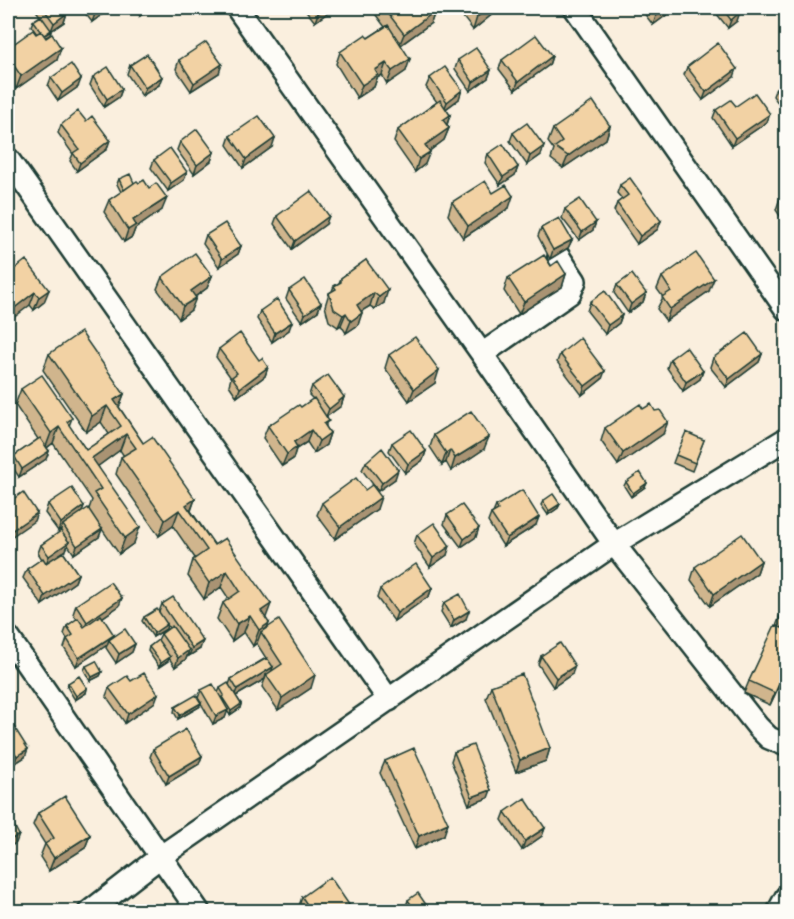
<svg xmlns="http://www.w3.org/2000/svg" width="794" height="919" font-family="'Balsamiq Sans',sans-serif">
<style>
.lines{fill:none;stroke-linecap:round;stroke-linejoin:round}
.minor-casing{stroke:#1f3d34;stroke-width:26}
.minor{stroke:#fdfcf7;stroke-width:21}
.wall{fill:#d0b58d;stroke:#1f3d34;stroke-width:1.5}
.shaded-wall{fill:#a99373;stroke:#1f3d34;stroke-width:1.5}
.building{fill:#f2d2a4;stroke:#1f3d34;stroke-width:1.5}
</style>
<rect width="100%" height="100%" fill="#faefde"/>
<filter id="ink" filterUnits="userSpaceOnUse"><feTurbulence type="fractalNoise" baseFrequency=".0167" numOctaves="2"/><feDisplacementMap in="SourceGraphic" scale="12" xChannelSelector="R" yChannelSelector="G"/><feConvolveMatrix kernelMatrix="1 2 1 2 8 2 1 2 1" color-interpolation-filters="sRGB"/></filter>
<g filter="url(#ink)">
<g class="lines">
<g class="minor-casing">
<path id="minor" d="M237 8 482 354 614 544 758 727 769 738 786 745
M575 8 786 309
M8 159 389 700
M482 354 570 293 575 281 559 257
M8 637 199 912
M89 912 160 857 614 544 786 439
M778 912 786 897"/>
</g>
<use href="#minor" class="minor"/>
</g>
<path class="wall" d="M36 8H63L67 13 64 22 51 31 50 35 45 38 57 60 16 89 8 76V48L37 34 31 26 33 21 40 16 35 9Z
M81 8H109L108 10 92 22Z
M134 8H151L140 16Z
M304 8H334L315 22Z
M374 8H433L435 11 431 23 401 45 406 71 387 84 382 75 377 78 374 87 357 98 336 64 340 52 368 38 385 27 373 11Z
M459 8H500L473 30 462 16Z
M640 8H676L653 25Z
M712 8H736L737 21 728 28Z
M552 56 549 65 515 90 499 69 502 60Z
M179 60 219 73 191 91 176 69Z
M458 60 491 70 488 78 470 91 455 69Z
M130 65 159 85 142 96 127 74Z
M687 67 734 77 703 100 684 75Z
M93 77 122 89 119 97 104 107 90 85Z
M51 78 78 87 58 101 48 86Z
M430 78 459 99 446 109 450 115 447 125 449 128 444 140 429 151 425 164 415 172 394 142 398 130 437 102 426 87Z
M786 82V114L773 96 776 88Z
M736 106 767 122 732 146 713 118 716 110Z
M61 125 107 149 77 171 70 161 73 154 58 133Z
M610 126 606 139 563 168 551 159 554 150 548 142 553 129Z
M513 133 544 146 541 155 527 165 510 141Z
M230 136 272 147 243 168 227 145Z
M180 142 214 152 211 161 194 174 177 150Z
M488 154 518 167 515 175 500 185 485 163Z
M154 160 187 172 184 180 168 191 151 168Z
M119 179 162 210 135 229 132 237 124 242 104 212 109 200 121 192 117 184Z
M620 185 658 229 637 244 614 211 617 203 622 199 617 193Z
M493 193 509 208 463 238 448 215 452 202Z
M786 194V225L776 210 780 198Z
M565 209 596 222 593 230 579 240 562 218Z
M277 216 326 224 292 249 274 224Z
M541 228 572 240 568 248 550 259 538 236Z
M206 235 241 246 238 254 219 267 203 244Z
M26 260 44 302 34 310 30 305Z
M366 260 384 303 375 309 370 306 361 311 358 325 346 333 341 325 338 327 329 321 325 306 329 293 332 291 334 286 339 283 341 278Z
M551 266 566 274 562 287 519 314 504 291 508 278Z
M212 276 207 288 195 297 191 310 179 319 157 289 162 277Z
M662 277 709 291 666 321 657 309 663 297 657 289Z
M617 285 646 293 643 302 628 313 614 293Z
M289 290 321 303 318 311 302 322 286 299Z
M590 302 622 315 619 323 605 334 587 311Z
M260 311 289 330 272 342 257 319Z
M219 349 259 360 268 367 265 376 237 397 229 385 231 378 216 357Z
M49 354 124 394 119 407 143 443 195 499 191 511 269 623 267 628 311 688 278 710 262 687 265 679 236 696 241 704 240 708 230 715 227 711 225 718 213 724 198 698 201 690 218 693 220 688 229 685 231 679 266 658 257 644V643L253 646 244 632 232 641 217 619 223 603 229 599 221 587 204 599 188 576 193 560 195 558 173 526 159 536 116 474 121 457 124 456 120 450 98 466 134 543 119 554 102 529 99 537 74 554 68 545 66 550 63 552 78 574 75 582 42 605 23 578 27 569 42 559 38 553 41 545 60 532 61 529 58 531 45 513 48 504 82 512 89 509 92 500 53 443 47 448 49 451 46 459 19 477 11 465 14 456 38 439 15 405 21 389 72 418 69 426 86 450 109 434 101 422 86 432 43 370Z
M560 354 602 379 582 395 557 362Z
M762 354 759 362 726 387 710 367 713 358Z
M389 355 435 383 409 401 385 368Z
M670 359 703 371 700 379 683 391 667 368Z
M312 386 344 397 341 406 326 417V427L330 433 326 445 314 453 307 442 296 449 293 459 282 466 263 438 268 426 301 407 313 399 309 395Z
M605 428 663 434 618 465 601 441Z
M434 435 484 449 451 471 446 462 442 465 430 447Z
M704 440 692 471 673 463 676 455Z
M392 443 426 451 423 460 405 473 389 451Z
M366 462 395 479 378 491 362 470Z
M626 482 647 483 645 487 631 497 624 486Z
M365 490 377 509 335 539 317 515 322 503Z
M543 501 560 504 558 508 548 515 541 505Z
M496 506 536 525 503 546 488 522 491 514 493 513Z
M447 515 476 537 461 547 444 524Z
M417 535 447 555 430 567 414 544Z
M761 561 757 573 710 606 691 580 695 567Z
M432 588 429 596 394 621 377 598 380 589Z
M786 602V671L770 705 744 693 749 681 776 626Z
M444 603 466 619 451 628 441 612Z
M162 604 200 649 189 656 188 654 186 659 175 667 169 658 168 661 159 667 148 651 149 647 158 640 161 634 169 628 166 623 167 624 166 629 153 637 142 621 144 617 159 612Z
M76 605 119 606 102 618 113 637 135 644 132 652 116 663 106 648 107 645 76 666 64 648 67 639 64 634 67 626 77 619 73 614Z
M541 656 572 674 553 687 538 664Z
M86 666 102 672 100 676 90 681 84 670Z
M131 681 155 702 125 723 106 696 109 688Z
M68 683 87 688 86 693 75 700 67 687Z
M491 686 550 748 546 761 516 772 486 698Z
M175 707H199L178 719 174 712Z
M8 724 25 757 14 764 12 761Z
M153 749 202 756 199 764 166 784 150 757Z
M454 752 488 798 469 805 451 761Z
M385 761 444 835 415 849 380 773Z
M505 812 545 828 542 836 522 850 502 820Z
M38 813 90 835 85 848 49 871 40 857 45 844 33 825Z
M302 897 354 912H297Z
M408 900 431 912H404Z"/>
<path class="shaded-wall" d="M103 8H109L108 10 92 22 95 14Z
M143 8H151L140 16Z
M326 8H334L315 22 318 13Z
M489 8H500L473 30 477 17Z
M668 8H676L653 25 656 16Z
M435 11 431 23 399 46 404 34Z
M740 12 737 21 728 28 731 20Z
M67 13 64 22 51 31 50 35 41 40 43 36 51 31 54 23Z
M61 48 57 60 16 89 21 76Z
M552 56 549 65 515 90 518 82Z
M410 59 406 71 387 84 392 71Z
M386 63 382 75 377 78 374 87 357 98 362 85 375 70Z
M222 64 219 73 191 91 194 83Z
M737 69 734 77 703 100 706 92Z
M491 70 488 78 470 91 473 82Z
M162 77 159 85 142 96 145 88Z
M81 79 78 87 58 101 62 93Z
M122 89 119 97 104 107 107 99Z
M462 90 459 99 444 110 447 102Z
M770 114 767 122 732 146 735 138Z
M450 115 446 127 443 120Z
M610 126 606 139 563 168 568 156Z
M449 128 444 140 420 158 425 145Z
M275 138 272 147 243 168 246 159Z
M110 140 107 149 77 171 80 163Z
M544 146 541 155 527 165 530 156Z
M214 152 211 161 194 174 197 165Z
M430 152 425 164 415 172 419 159Z
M518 167 515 175 500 185 503 177Z
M187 172 184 180 168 191 171 183Z
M513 196 509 208 463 238 468 226Z
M167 198 162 210 135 229 132 237 124 242 128 230 133 220Z
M329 216 326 224 292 249 295 241Z
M661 221 658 229 637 244 640 236Z
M596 222 593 230 579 240 582 232Z
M572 240 568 248 550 259 553 250Z
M241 246 238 254 219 267 222 259Z
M566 274 562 287 519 314 524 302Z
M212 276 207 288 186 303 191 291Z
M714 279 709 291 666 321 670 309Z
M49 290 44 302 34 310 39 297Z
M388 290 384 303 375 309 379 297Z
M35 292 30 305 8 322V313Z
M374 293 370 306 352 317 357 305Z
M646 293 643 302 628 313 631 304Z
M196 298 191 310 179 319 183 306Z
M321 303 318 311 302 322 305 314Z
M346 313 341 325 338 327 343 315Z
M362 313 358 325 346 333 351 321Z
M622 315 619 323 605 334 608 325Z
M292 322 289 330 272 342 275 333Z
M762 354 759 362 726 387 729 379Z
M268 367 265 376 237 397 240 388Z
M439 370 435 383 409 401 414 389Z
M605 371 602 379 582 395 585 386Z
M703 371 700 379 683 391 686 382Z
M124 394 118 410 114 400Z
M344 397 341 406 326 417 329 409Z
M107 406 101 422 86 432 92 416Z
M668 422 663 434 618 465 623 453Z
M59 427 53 443 45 449 51 433Z
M311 430 307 442 296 449 293 459 282 466 287 454 294 442Z
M330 433 326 445 314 453 319 441Z
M126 434 120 450 90 472 92 458Z
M489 437 484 449 451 471 455 458Z
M450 450 446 462 442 465 446 453Z
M49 451 46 459 19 477 22 469Z
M426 451 423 460 405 473 408 464Z
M398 470 395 479 378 491 382 483Z
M647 483 645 487 631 497 633 493Z
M381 497 377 509 335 539 340 527Z
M195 499 189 515 186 505Z
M560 504 558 508 548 515 549 511Z
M84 506 81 515 63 525 61 529 58 531 61 523Z
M179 510 173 526 159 536 165 520Z
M37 513 34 521 8 539V533Z
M539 517 536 525 503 546 507 538Z
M140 527 134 543 119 554 125 538Z
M479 528 476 537 461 547 464 539Z
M102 529 99 537 74 554 77 546Z
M69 542 66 550 46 564 49 556Z
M450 546 447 555 430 567 433 558Z
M761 561 757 573 710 606 714 594Z
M227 571 221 587 204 599 209 583Z
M78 574 75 582 42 605 45 596Z
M432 588 429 596 394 621 397 613Z
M122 598 119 606 84 630 87 622Z
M271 604 265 620 261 611Z
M469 611 466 619 451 628 454 620Z
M250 616 244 632 232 641 237 624Z
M269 623 264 636 261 632 257 643 253 646 259 630Z
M167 624 166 629 153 637 154 633Z
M114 635 111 642 109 640 107 645 76 666 79 658Z
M203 641 200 649 189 656 192 648Z
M135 644 132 652 116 663 119 654Z
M189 650 186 659 175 667 178 658Z
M170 657 168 661 159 667 161 663Z
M575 666 572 674 553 687 556 678Z
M273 667 270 676 266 675 265 679 234 697 237 689Z
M786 668V671L770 705 775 693Z
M102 672 100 676 90 681 92 677Z
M315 675 311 688 278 710 282 698Z
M87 688 86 693 75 700 76 696Z
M158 694 155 702 125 723 128 714Z
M201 703 199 707 178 719 180 715Z
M241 704 240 708 230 715 231 711Z
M228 710 225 718 213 724 216 716Z
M550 748 546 761 516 772 520 760Z
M28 749 25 757 14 764 17 756Z
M15 753 12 761 8 764V758Z
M202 756 199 764 166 784 169 776Z
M491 790 488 798 469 805 472 797Z
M448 823 444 835 415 849 419 836Z
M545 828 542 836 522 850 525 841Z
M19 835 16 843 8 848V841Z
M90 835 85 848 49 871 54 858Z"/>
<path class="building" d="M43 8H63L67 13 54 23Z
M90 8H103L95 14Z
M313 8H326L318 13Z
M384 8H433L435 11 404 34Z
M470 8H489L477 17Z
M649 8H668L656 16Z
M722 8H736L740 12 731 20Z
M41 16 51 30 44 35 41 31H40L33 21Z
M388 25 410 59 392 71 386 63 375 70 378 75 362 85 340 52 365 35 368 38Z
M33 30 36 34 41 31 46 38 52 34 61 48 21 76 8 57V48Z
M536 35 552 56 518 82 502 60Z
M206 42 222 64 194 83 179 60Z
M718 43 737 69 706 92 687 67Z
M476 48 491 70 473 82 458 60Z
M147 54 162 77 145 88 130 65Z
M71 64 81 79 62 93 51 78Z
M108 67 122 89 107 99 93 77Z
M445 67 462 90 447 102 430 78Z
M785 80 786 82V102L776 88Z
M755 93 770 114 735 138 716 110 731 100 736 106Z
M440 100 450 115 443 120 449 128 425 145 430 152 419 159 398 130Z
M593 101 610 126 568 156 555 147 562 142 553 129Z
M78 111 86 121 92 116 110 140 80 163 73 153 79 149 61 125Z
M259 116 275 138 246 159 230 136Z
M527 123 544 146 530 156 513 133Z
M197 129 214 152 197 165 180 142Z
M503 144 518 167 503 177 488 154Z
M170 148 187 172 171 183 154 160Z
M130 174 134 183 124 190 119 179Z
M630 178 661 221 640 236 617 203 628 195 620 185Z
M144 180 149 188 156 183 167 198 133 220 136 225 128 230 109 200 137 181 139 183Z
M485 181 493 193 506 185 513 196 468 226 452 202Z
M311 191 329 216 295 241 277 216Z
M786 194V207L780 198Z
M580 199 596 222 582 232 565 209Z
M559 218 572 240 553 250 541 228Z
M225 223 241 246 222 259 206 235Z
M195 253 212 276 191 291 196 298 183 306 162 277Z
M696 253 714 279 670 309 662 297 671 291 662 277Z
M544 255 551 266 558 261 566 274 524 302 508 278Z
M26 260 49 290 39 297 35 292 8 313V274Z
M366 260 388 290 379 297 374 293 357 305 362 313 351 321 346 313 343 315 334 309 329 293 336 289 334 286 341 282V278Z
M632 274 646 293 631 304 617 285Z
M305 279 321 303 305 314 289 290Z
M605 291 622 315 608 325 590 302Z
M277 299 292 322 275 333 260 311Z
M81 332 124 394 114 400 143 443 152 437 195 499 186 505 214 545 225 538 271 604 261 611 269 623 259 630 250 616 237 624 223 603 240 591 227 571 209 583 193 560 207 550 179 510 165 520 121 457 136 448 126 434 92 458 140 527 125 538 94 493 101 489 59 427 51 433 21 389 42 375 72 418 67 422 86 450 121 426 107 406 92 416 49 354Z
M240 333 259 360 262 358 268 367 240 388 232 377 237 373 219 349Z
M747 333 762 354 729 379 713 358Z
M415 337 439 370 414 389 389 355Z
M580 338 605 371 585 386 560 354Z
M686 347 703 371 686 382 670 359Z
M328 375 344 397 329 409 312 386Z
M314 398 329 421 324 424 330 433 319 441 311 430 294 442 297 447 287 454 268 426 299 405 301 407Z
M640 404 643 409 651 404 655 411 660 410 668 422 623 453 605 428Z
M471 411 489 437 455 458 450 450 446 453 434 435Z
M411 430 426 451 408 464 392 443Z
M686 432 704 440 695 463 676 455Z
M40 438 49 451 22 469 14 456Z
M382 448 398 470 382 483 366 462Z
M640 472 647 483 633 493 626 482Z
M356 478 365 490 372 485 381 497 340 527 322 503Z
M72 488 84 506 61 523 48 504Z
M522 490 539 517 507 538 491 514 498 510 496 506Z
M23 492 37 513 8 533V503Z
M553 494 560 504 549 511 543 501Z
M462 505 479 528 464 539 447 515Z
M88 508 102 529 77 546 63 525Z
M434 523 450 546 433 558 417 535Z
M61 531 69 542 49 556 41 545Z
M742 534 761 561 714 594 695 567Z
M63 552 78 574 45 596 27 569 43 558 46 563Z
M416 564 432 588 397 613 380 589Z
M110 582 122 598 87 622 76 605Z
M460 594 469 611 454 620 444 603Z
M173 597 203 641 192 648 162 604Z
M786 602V668L775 693 749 681 775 625 782 628 786 620 779 617Z
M157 609 167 624 154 633 144 617Z
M101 615 114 635 79 658 67 639 73 635 67 626 78 618 84 627Z
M279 620 315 675 282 698 266 675 282 664 261 632Z
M172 626 189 650 178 658 161 634Z
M125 629 135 644 119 654 109 640Z
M158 640 170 657 161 663 149 647Z
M560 643 575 666 556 678 541 656Z
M267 658 273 667 237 689 231 679Z
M96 661 102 672 92 677 86 666Z
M144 673 158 694 128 714 109 688 127 676 131 681Z
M522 674 550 748 520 760 491 686Z
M79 676 87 688 76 696 68 683Z
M228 683 241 704 231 711 222 697 224 695 220 688Z
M213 684 228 710 216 716 201 690Z
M196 695 201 703 180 715 175 707Z
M11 722 28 749 17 756 15 753 8 758V724Z
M186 729 202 756 169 776 153 749Z
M473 745 491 790 472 797 454 752Z
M414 748 448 823 419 836 385 761Z
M65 796 90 835 54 858 45 844 54 838 38 813Z
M525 798 545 828 525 841 505 812Z
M8 814 19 835 8 841Z
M330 877 354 912H312L302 897Z
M418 893 431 912H416L408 900Z"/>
</g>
<rect width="794" height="919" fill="none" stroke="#fdfcf7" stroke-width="30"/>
<rect x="15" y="15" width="764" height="889" fill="none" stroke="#1f3d34" stroke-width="2" filter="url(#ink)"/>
</svg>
